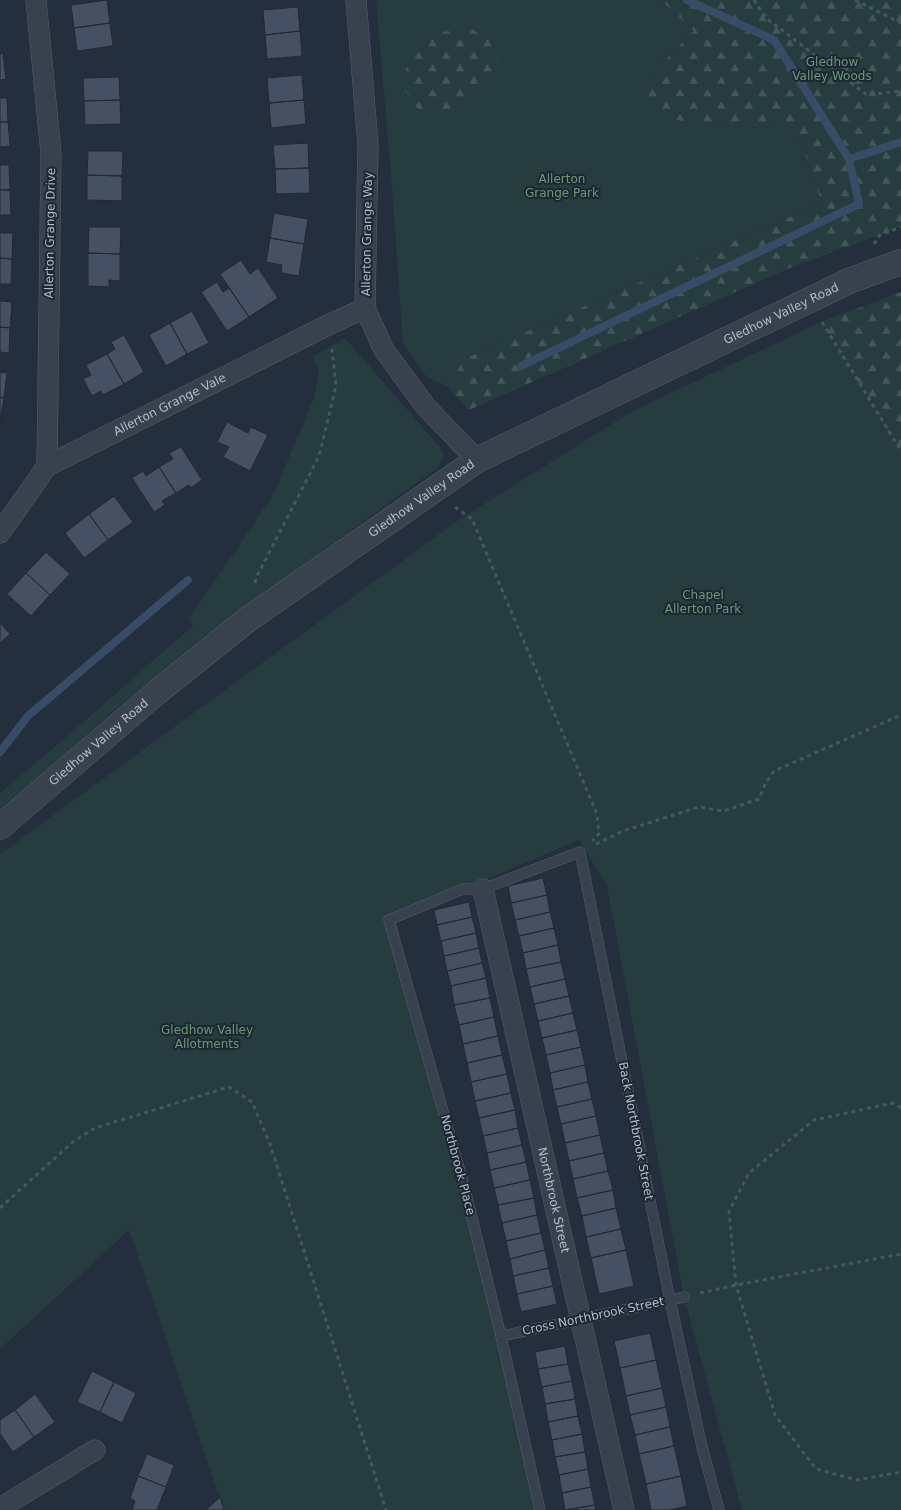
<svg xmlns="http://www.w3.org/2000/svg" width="901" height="1510" font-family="'DejaVu Sans',sans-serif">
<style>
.green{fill:#263c3f}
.forest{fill:url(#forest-firs)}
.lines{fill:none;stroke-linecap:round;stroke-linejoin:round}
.stream{stroke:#394c67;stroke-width:8}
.building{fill:#455162;stroke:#1f2835}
.service-casing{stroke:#565f6c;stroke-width:11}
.minor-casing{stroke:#565f6c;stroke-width:21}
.tertiary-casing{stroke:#565f6c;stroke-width:26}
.path{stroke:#44595c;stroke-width:3;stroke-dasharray:4 4;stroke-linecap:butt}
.service{stroke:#38414e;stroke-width:10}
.minor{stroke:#38414e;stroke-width:20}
.tertiary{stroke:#38414e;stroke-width:25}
.labels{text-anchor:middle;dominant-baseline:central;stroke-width:4;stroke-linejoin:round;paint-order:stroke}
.park-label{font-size:12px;fill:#6b9a76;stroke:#1d2633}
.street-label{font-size:12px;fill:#b4bcc9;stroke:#1d2633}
</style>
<defs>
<pattern id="forest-firs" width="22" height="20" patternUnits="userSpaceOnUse" patternTransform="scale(1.25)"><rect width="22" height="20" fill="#263c3f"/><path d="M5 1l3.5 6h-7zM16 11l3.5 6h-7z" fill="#435659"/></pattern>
</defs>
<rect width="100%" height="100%" fill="#242f3e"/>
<path class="green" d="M376 0H661L694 31 665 60 640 91 713 126 796 128 822 203 465 359 448 387 426 376 403 344 391 175Z
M821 322 901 451V1510H742L684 1297 607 886 579 840 389 920 426 1046 540 1510H224L129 1230 0 1349V854L460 519 633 411Z
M345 338 443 451V460L436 469 197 642 115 709 41 775 0 808V793C66 739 129 681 193 626L188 619 230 559 274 493 314 398 319 371 313 357Z"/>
<path class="forest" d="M661 0H901V227L792 267 469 410 448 387 464 359 822 203 796 128 713 126 671 119 639 91 665 60 694 31Z
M472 29 494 44 500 64 494 86 441 115 419 111 402 86 410 53 432 33Z
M901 292V451L821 322Z"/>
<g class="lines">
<path class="stream" d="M687 0 774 40 849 159 901 142
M521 366 859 204 849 159
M0 752 28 716 188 580"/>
</g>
<path class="building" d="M107 0 110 23 74 28 71 5Z
M298 7 300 31 265 35 263 10Z
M110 23 113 46 77 51 74 28Z
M300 31 302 56 267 59 265 35Z
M3 53 6 79 0 80V54Z
M302 75 304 100 269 103 267 78Z
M119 77 120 100 84 101 83 78Z
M0 98H7L8 122H0Z
M120 100 121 124 85 125 84 101Z
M304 100 306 124 271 128 269 103Z
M0 122H8L10 146 0 147Z
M308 143 309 168 275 169 273 145Z
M88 151H123L122 176 87 175Z
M0 165H9L10 190H0Z
M309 168 310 193 276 194 275 169Z
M87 175 122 176V201L87 200Z
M0 190H10L11 215H0Z
M274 213 308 219 304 244 270 238Z
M89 227H121L120 254 88 253Z
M0 233H13L12 259 0 258Z
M270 238 304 244 299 276 281 273 282 265 266 262Z
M88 253 120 254V281L109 280V287L88 286Z
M0 258 12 259 11 284H0Z
M241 260 250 274 258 268 278 298 249 317 220 274Z
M217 282 223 292 229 288 249 317 227 331 201 292Z
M0 301 12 302 10 328 0 327Z
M192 311 209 343 187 354 170 323Z
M170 323 187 354 166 366 149 335Z
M0 327 10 328 9 353 0 352Z
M124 335 144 372 124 384 107 354 115 349 111 342Z
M107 354 124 384 103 395 101 391 92 396 83 379 91 375 86 365Z
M0 372 7 373 4 398 0 397Z
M0 397 4 398 0 423Z
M227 422 248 433 251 427 268 435 250 471 223 457 229 447 217 442Z
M181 447 202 480 191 488 189 485 176 493 159 467 173 459 169 453Z
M159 467 176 493 162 501 165 505 154 512 132 478 143 471 146 476Z
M114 496 133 522 108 540 89 514Z
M89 514 108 540 84 558 65 533Z
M46 552 70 574 50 595 26 573Z
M26 573 50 595 31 616 7 594Z
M0 623 10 634 0 643Z
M543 878 547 895 511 903 508 886Z
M547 895 550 912 515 920 511 903Z
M469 902 472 917 437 925 434 910Z
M550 912 554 928 519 936 515 920Z
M472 917 476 933 441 941 437 925Z
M554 928 558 945 523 953 519 936Z
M476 933 479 948 444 956 441 941Z
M558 945 561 962 526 969 523 953Z
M479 948 482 963 447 971 444 956Z
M561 962 565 979 530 987 526 969Z
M482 963 486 978 451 986 447 971Z
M486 978 490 998 454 1005 451 986Z
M565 979 569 996 534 1004 530 987Z
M569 996 573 1013 538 1021 534 1004Z
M490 998 494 1017 459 1025 454 1005Z
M573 1013 577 1030 542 1038 538 1021Z
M494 1017 498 1036 463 1044 459 1025Z
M577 1030 581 1047 546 1055 542 1038Z
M498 1036 502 1055 467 1063 463 1044Z
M581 1047 585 1065 550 1073 546 1055Z
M502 1055 507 1074 471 1082 467 1063Z
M585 1065 588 1082 553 1090 550 1073Z
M507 1074 511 1093 475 1101 471 1082Z
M588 1082 592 1099 557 1107 553 1090Z
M511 1093 515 1110 479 1118 475 1101Z
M592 1099 596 1116 561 1124 557 1107Z
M515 1110 518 1128 483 1136 479 1118Z
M596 1116 600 1135 565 1143 561 1124Z
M518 1128 522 1145 487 1153 483 1136Z
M600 1135 604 1153 569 1161 565 1143Z
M522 1145 526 1162 490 1170 487 1153Z
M604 1153 608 1171 573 1179 569 1161Z
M526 1162 530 1180 494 1188 490 1170Z
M608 1171 613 1190 577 1198 573 1179Z
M530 1180 534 1198 498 1205 494 1188Z
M613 1190 616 1208 582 1216 577 1198Z
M534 1198 537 1215 502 1223 498 1205Z
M616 1208 621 1229 586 1237 582 1216Z
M537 1215 541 1233 506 1241 502 1223Z
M621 1229 626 1250 591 1258 586 1237Z
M541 1233 545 1250 510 1259 506 1241Z
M545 1250 549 1268 513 1276 510 1259Z
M626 1250 634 1286 599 1294 591 1258Z
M549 1268 553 1286 517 1294 513 1276Z
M553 1286 557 1304 521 1312 517 1294Z
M650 1333 656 1360 620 1368 614 1341Z
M565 1346 568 1364 538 1369 535 1352Z
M656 1360 662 1388 626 1396 620 1368Z
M568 1364 572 1381 542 1387 538 1369Z
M92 1371 114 1382 100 1412 77 1402Z
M572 1381 575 1399 545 1404 542 1387Z
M114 1382 136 1393 122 1423 100 1412Z
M662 1388 666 1407 630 1415 626 1396Z
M35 1394 55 1422 34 1437 15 1410Z
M575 1399 578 1416 548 1422 545 1404Z
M666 1407 670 1427 635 1435 630 1415Z
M15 1410 34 1437 13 1452 0 1434V1420Z
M578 1416 582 1434 552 1440 548 1422Z
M670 1427 674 1446 639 1454 635 1435Z
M582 1434 585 1452 555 1457 552 1440Z
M674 1446 681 1476 646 1484 639 1454Z
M585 1452 588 1469 559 1475 555 1457Z
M147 1454 174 1465 166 1487 138 1476Z
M588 1469 591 1487 562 1493 559 1475Z
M138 1476 166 1487 157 1510H132L135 1501 130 1498Z
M681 1476 687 1506 670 1510H651L646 1484Z
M591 1487 595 1505 565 1510 562 1493Z
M220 1497 224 1510H206Z
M595 1505 596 1510H565Z"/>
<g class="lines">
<g class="service-casing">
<path id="service" d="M501 1336 684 1297
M540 1510 501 1336 465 1189 389 920 463 889H483L580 852 670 1300 702 1447 719 1510"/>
</g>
<g class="minor-casing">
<g id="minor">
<path d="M36 0 51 153 47 466"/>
<path d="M356 0 368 145 365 308 384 350 426 407 477 460"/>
<path id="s1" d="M0 533 47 466 330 324 365 308"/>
<path id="s2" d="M483 889 624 1510"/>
<path d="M0 1508 95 1450"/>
</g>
</g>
<g class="tertiary-casing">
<g id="tertiary">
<path id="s3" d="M0 827 157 692 247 620 477 460 849 281 901 262"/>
</g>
</g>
<path class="path" d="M754 0 766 18 867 95 901 91
M855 0 901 23
M874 244 880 235 901 227
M822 322 901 451
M455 507 472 519 597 814 599 834 592 841
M255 583 256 578 319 456 336 386 332 349
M596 844 623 831 699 807 723 811 759 799 765 784 774 771 901 715
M901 1108 893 1103 814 1120 749 1173 729 1211 736 1285 775 1415 816 1469 857 1480 901 1472
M0 1208 74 1141 95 1128 229 1087 252 1102 270 1144 386 1510
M700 1293 736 1285 901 1254"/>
<use href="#service" class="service"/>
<use href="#minor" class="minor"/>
<use href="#tertiary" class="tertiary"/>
</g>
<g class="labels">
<g class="park-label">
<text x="832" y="62">Gledhow<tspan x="832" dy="14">Valley Woods</tspan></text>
<text x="562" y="179">Allerton<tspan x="562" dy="14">Grange Park</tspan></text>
<text x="703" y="595">Chapel<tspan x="703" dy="14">Allerton Park</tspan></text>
<text x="207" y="1030">Gledhow Valley<tspan x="207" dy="14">Allotments</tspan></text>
</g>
<g class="street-label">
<text transform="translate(50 233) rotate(-89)">Allerton Grange Drive</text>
<text transform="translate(367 234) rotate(-89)">Allerton Grange Way</text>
<text stroke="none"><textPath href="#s3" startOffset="940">Gledhow Valley Road</textPath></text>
<text stroke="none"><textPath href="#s1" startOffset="219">Allerton Grange Vale</textPath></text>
<text stroke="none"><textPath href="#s3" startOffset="535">Gledhow Valley Road</textPath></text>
<text stroke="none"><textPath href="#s3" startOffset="130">Gledhow Valley Road</textPath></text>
<text transform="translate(636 1131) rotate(79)">Back Northbrook Street</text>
<text transform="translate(458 1165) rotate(75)">Northbrook Place</text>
<text stroke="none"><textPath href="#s2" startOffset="319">Northbrook Street</textPath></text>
<text transform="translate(593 1316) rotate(-12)">Cross Northbrook Street</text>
</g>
</g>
</svg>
